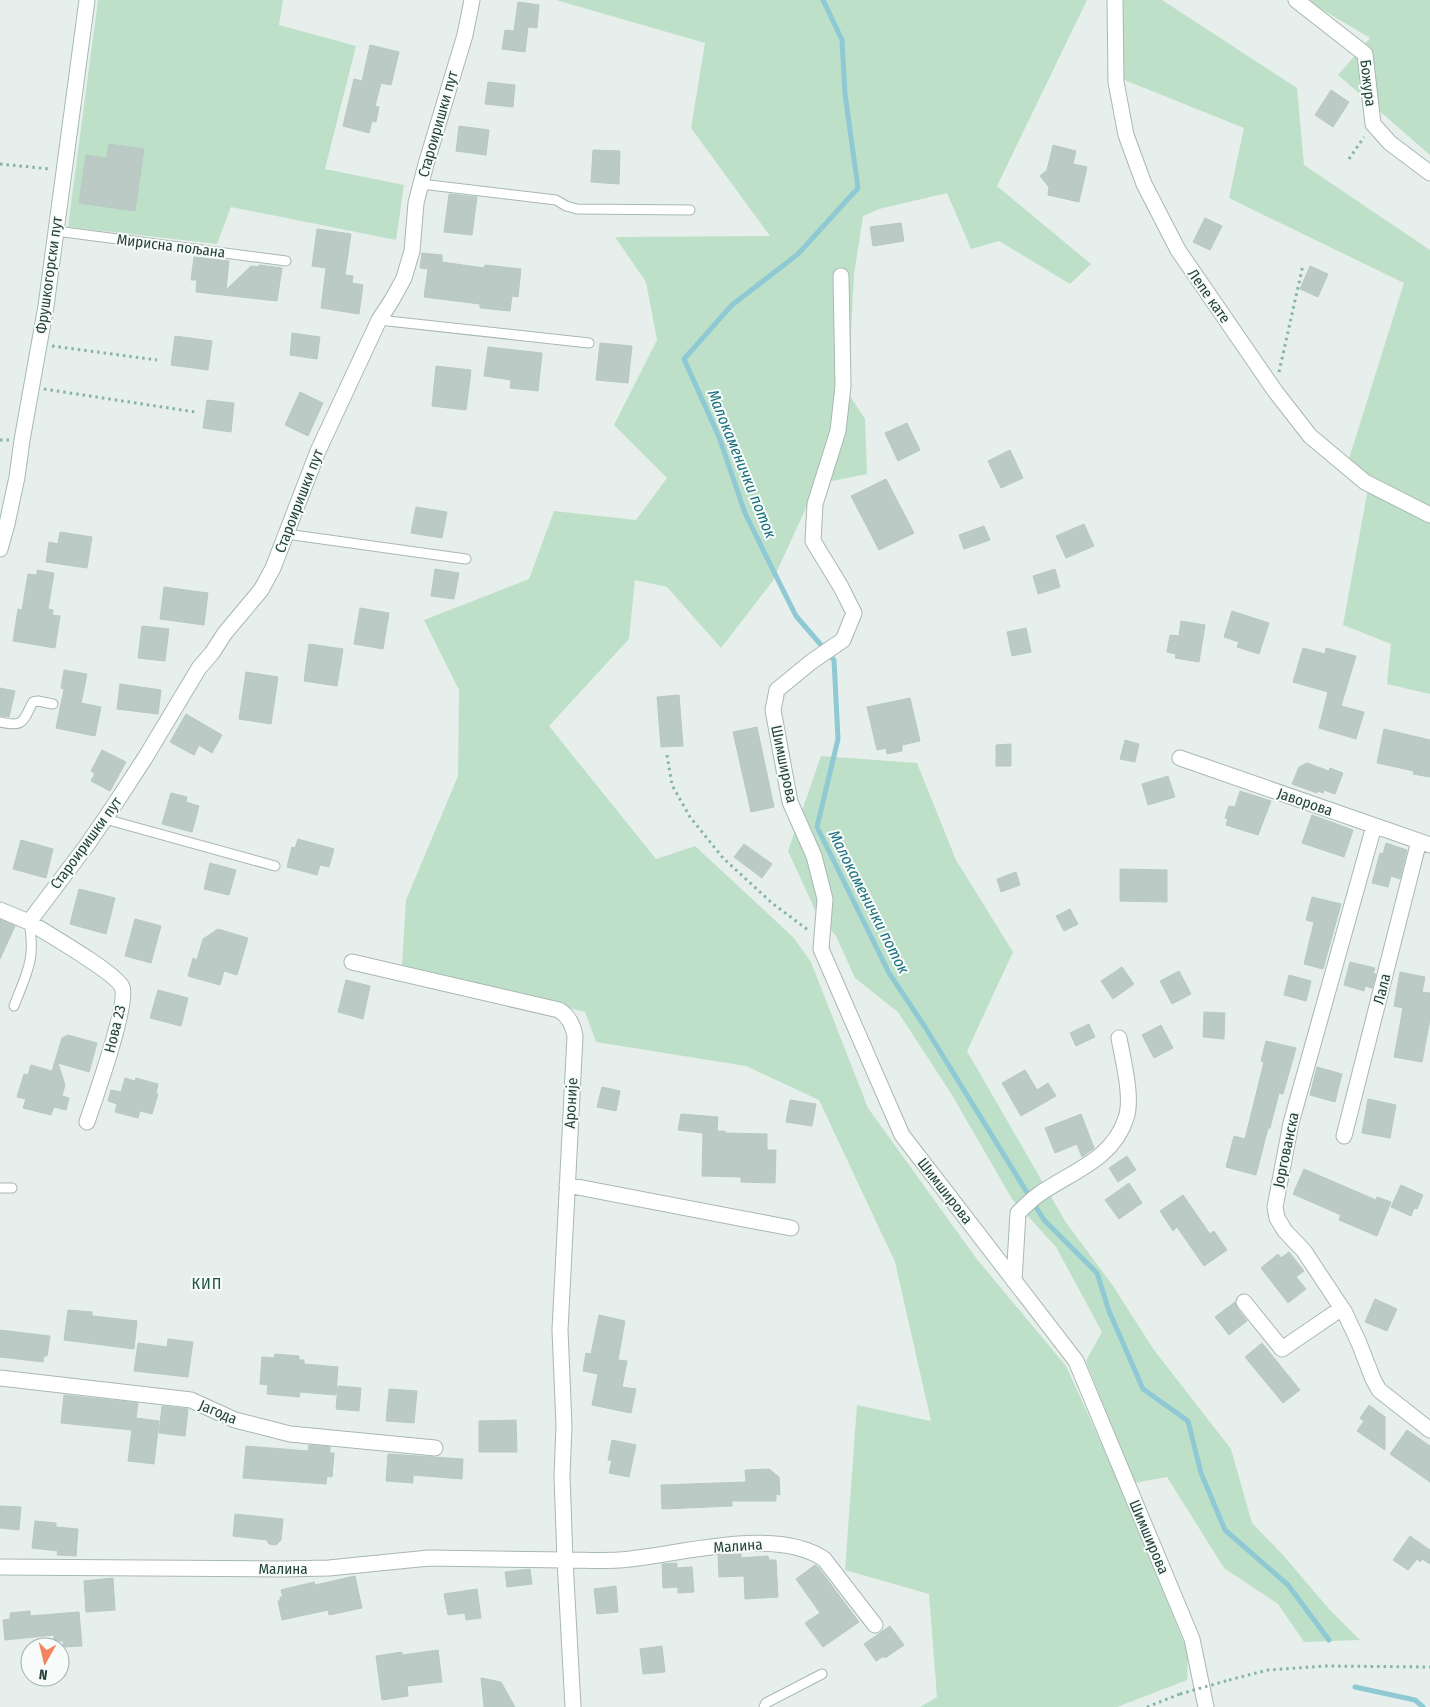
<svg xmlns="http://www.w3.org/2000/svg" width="1430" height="1707" font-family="'Fira Sans Condensed',sans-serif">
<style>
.green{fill:#bfe0c8}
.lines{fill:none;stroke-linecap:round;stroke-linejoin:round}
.stream{stroke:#8ec9d4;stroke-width:5}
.building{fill:#bbcac4;stroke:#b8c9c2}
.lane-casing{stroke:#a8b8b2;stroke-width:11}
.street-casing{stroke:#a8b8b2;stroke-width:17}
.secondary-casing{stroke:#a4bbb3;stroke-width:17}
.path{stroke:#86b3a5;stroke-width:3;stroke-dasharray:2.5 4;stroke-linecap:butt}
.lane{stroke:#fff;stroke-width:9}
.street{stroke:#fff;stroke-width:15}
.secondary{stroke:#fff;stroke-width:15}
.path-bridge{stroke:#86b3a5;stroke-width:3;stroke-dasharray:2.5 4;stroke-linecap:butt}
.labels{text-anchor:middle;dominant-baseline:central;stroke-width:4;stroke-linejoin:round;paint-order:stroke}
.street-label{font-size:15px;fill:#24423a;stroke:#f7fbf9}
.water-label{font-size:16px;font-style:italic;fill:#1c6f80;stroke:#f7fbf9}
.neighbourhood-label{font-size:16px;letter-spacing:1px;fill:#1f5548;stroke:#f7fbf9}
</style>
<rect width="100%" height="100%" fill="#e6efeb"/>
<path class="green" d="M98 0H283L279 25 356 46 325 169 404 185 396 240 231 207 217 244 68 227Z
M556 0H1087L997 186 1091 264 1070 284 999 241 971 249 947 193 879 209 863 216 854 275 848 393 865 419 867 474 817 484 772 582 721 648 667 587 635 580 629 639 549 726 656 859 695 846 793 937 811 962 868 1108 976 1258 1066 1366 1120 1485 1188 1653 1187 1680 1117 1707H920L937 1697 929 1594 845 1570 857 1405 931 1421 895 1262 819 1100 746 1066 596 1042 585 1012 402 965 406 900 458 776 459 690 424 620 529 579 554 511 636 520 667 478 614 425 657 340 646 282 615 237 770 236 691 128 705 43Z
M1115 0H1162L1297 88 1304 165 1430 250V694L1387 684 1391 644 1343 625 1369 483 1348 462 1404 283 1229 198 1244 128 1122 79Z
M1306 0H1430V155L1338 75 1370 38Z
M821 756 917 763 956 860 1013 952 967 1051 1065 1221 1113 1286 1154 1350 1231 1449 1252 1523 1283 1555 1329 1609 1360 1640 1304 1642 1278 1604 1224 1568 1167 1477 1134 1483 1086 1361 1102 1332 1056 1247 1012 1199 952 1095 898 1012 855 978 836 936 815 910 788 851Z"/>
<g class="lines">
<path class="stream" d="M823 0 842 40 845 94 858 188 798 254 732 305 684 359 719 437 745 513 770 564 796 616 834 660 838 739 817 827 889 973 925 1027 1044 1220 1097 1273 1109 1311 1143 1389 1188 1421 1201 1473 1225 1530 1288 1585 1329 1640
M1355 1687 1415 1700 1423 1707"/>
</g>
<path class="building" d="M518 2 539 5 537 28 528 27 525 52 502 49 505 30 514 31Z
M370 45 399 52 391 85 381 83 375 106 379 107 376 122 372 121 369 133 343 126 354 79 362 81Z
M488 82 515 85 513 107 485 104Z
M1331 90 1349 102 1333 127 1315 115Z
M459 126 489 130 486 155 456 151Z
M109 144 144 149 135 211 79 203 86 155 107 158Z
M1053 145 1076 151 1073 164 1087 167 1079 202 1048 195 1049 187 1040 176 1047 170Z
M593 150 620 151 619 184 591 182Z
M449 194 477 197 472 235 444 232Z
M1205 218 1222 226 1210 250 1193 242Z
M901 223 904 241 873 246 870 227Z
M317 229 351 234 345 275 353 276 352 283 363 285 359 314 321 308 326 268 312 266Z
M422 253 442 255V262L484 268 485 265 521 269 518 297 512 296 510 311 480 308V304L424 297 428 269 420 268Z
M194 257 229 261 226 290 251 266 259 267V265L282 268 277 301 196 292 197 280H191Z
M1310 266 1328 274 1318 297 1300 289Z
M292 333 320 337 317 359 290 355Z
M175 336 212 341 208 370 171 365Z
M600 343 632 346 628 383 596 380Z
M488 347 542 353 538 391 510 388 511 380 484 376Z
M436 366 471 370 466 410 432 406Z
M300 392 323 403 308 436 285 425Z
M207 400 234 403 231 432 203 428Z
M907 423 920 450 898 461 885 433Z
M1010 450 1023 478 1001 488 988 461Z
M886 479 914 533 879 550 851 496Z
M416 507 447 512 442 538 411 533Z
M1084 524 1094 546 1066 558 1056 536Z
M984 526 990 540 964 549 959 535Z
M60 532 92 537 87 568 46 562 49 542 58 544Z
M435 569 459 573 454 599 431 596Z
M1055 569 1060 587 1038 594 1033 576Z
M37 570 54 573 48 609 53 610 52 615 60 616 55 648 13 641 18 609 22 610 28 574 37 575Z
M164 587 208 593 204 625 160 619Z
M360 608 389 613 383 649 354 644Z
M1232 611 1269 623 1259 654 1237 647 1239 642 1224 637Z
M1181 621 1205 625 1199 662 1175 658 1176 654 1167 652 1170 635 1179 636Z
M142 626 169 629 165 661 138 658Z
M1026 628 1031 652 1012 656 1007 632Z
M309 644 343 649 337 686 304 681Z
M1303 648 1325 654 1326 648 1356 656 1341 706 1364 712 1356 739 1319 728 1328 692 1293 682Z
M64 670 87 674 81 703 101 707 95 736 56 728 64 689 61 688Z
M246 672 278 677 271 724 239 719Z
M120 684 161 690 158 714 117 709Z
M0 688 15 691 9 717 0 716Z
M679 695 683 746 661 747 657 697Z
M910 698 920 741 902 745V751L887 754 886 748 877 750 867 707Z
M186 714 222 735 212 753 199 745 194 755 170 742Z
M757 727 774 807 751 812 733 732Z
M1384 729 1430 740V777L1413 774 1414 771 1377 763Z
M1125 740 1139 744 1135 762 1120 759Z
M1011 744V766H996V745Z
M102 750 126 762 110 791 91 781 95 773 91 771Z
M1307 763 1329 771 1330 768 1343 773 1335 794 1324 790 1323 793 1318 791 1317 793 1292 784 1299 767Z
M1168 776 1175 797 1148 805 1142 784Z
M1240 791 1271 801 1258 835 1226 825 1228 819 1225 818 1229 806 1235 807Z
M171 793 187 797 186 802 199 806 192 832 162 824Z
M1312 815 1353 830 1344 857 1302 843Z
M298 839 334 849 329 867 320 865 317 875 287 867 292 847 295 848Z
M21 840 53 849 46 878 13 869Z
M1386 843 1407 850 1400 879 1391 876 1388 887 1372 883 1380 853 1383 854Z
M744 844 772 864 762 878 734 857Z
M210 863 236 870 229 895 204 889Z
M1120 869 1167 870V902L1120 901Z
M1016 872 1020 885 1001 892 997 879Z
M79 889 115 898 106 934 70 924Z
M1312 897 1341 904 1323 969 1304 964 1314 922 1306 920Z
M1070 909 1078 924 1064 931 1056 916Z
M135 919 161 926 151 963 125 956Z
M0 920 15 926 0 959Z
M218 929 248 938 237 975 224 971 220 985 188 976 193 958 197 960 203 939Z
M1350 962 1375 968 1373 973 1376 974 1372 988 1365 986 1364 991 1344 985Z
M1122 967 1134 984 1113 999 1101 981Z
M1179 971 1191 994 1172 1004 1160 981Z
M1400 972 1425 977 1422 992 1430 993V1019L1422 1062 1394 1057 1403 1008 1394 1006Z
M1289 975 1311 981 1306 1001 1284 995Z
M346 980 370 986 363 1019 338 1012Z
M158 990 188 998 181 1026 150 1018Z
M1204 1012 1225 1013 1224 1039 1203 1037Z
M1089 1024 1095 1037 1076 1046 1070 1033Z
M1161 1025 1173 1048 1154 1058 1142 1035Z
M68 1035 97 1043 89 1072 58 1063 65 1085 62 1096 69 1098 66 1110 54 1107 51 1115 23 1108 26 1099 17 1097 24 1074 28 1075 31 1065 52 1071 62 1038Z
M1266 1041 1296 1048 1283 1094 1279 1093 1270 1128H1268L1256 1175 1226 1167 1234 1136 1245 1139 1264 1062 1261 1061Z
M1317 1067 1342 1074 1335 1102 1310 1095Z
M1025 1070 1037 1090 1048 1083 1056 1096 1021 1116 1002 1083Z
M125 1078 135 1081 136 1078 158 1084 156 1093 158 1094 152 1114 140 1111 138 1118 115 1112 117 1104 108 1101 111 1090 121 1092Z
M602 1087 620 1091 616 1111 597 1107Z
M1368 1099 1396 1105 1390 1138 1362 1133Z
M790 1100 816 1104 812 1126 786 1122Z
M681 1114 718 1117 717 1131H725V1133L767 1134V1150H776L775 1183 741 1182V1177L702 1176 703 1133 678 1130Z
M1081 1114 1094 1148 1082 1157 1077 1144 1055 1153 1045 1128Z
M1127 1156 1136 1170 1118 1182 1109 1168Z
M1304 1169 1376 1200 1377 1197 1391 1202 1377 1236 1339 1220 1341 1215 1293 1194Z
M1129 1183 1142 1203 1119 1219 1105 1200Z
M1401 1185 1423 1195 1417 1209 1414 1208 1411 1216 1391 1207Z
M1183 1195 1210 1234 1214 1231 1227 1250 1204 1266 1177 1227 1173 1231 1160 1211Z
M1289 1252 1304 1271 1296 1277 1306 1289 1288 1303 1261 1268 1278 1254 1281 1258Z
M1375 1299 1397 1309 1387 1331 1365 1322Z
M1235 1302 1237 1308 1247 1321 1229 1335 1215 1317Z
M68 1310 92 1312V1316L137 1321 134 1349 64 1340Z
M599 1315 625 1321 618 1360 627 1361 622 1387 636 1389 631 1413 592 1405 598 1374 583 1371 586 1353 591 1354Z
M0 1330 50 1336 47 1356H44L43 1362 0 1357Z
M168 1339 193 1342 188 1377 134 1371 138 1343 167 1347Z
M1262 1343 1300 1390 1283 1403 1245 1357Z
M275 1354 299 1356V1360H304V1364L338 1367 336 1395 300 1392 299 1397 267 1394 268 1385 260 1384 262 1357 274 1358Z
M338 1386 361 1388 359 1411 336 1409Z
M389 1389 417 1391 414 1423 386 1421Z
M64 1395 138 1403 136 1418 159 1421 154 1464 128 1461 132 1430 61 1423Z
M1369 1405 1385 1417V1450L1357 1431 1364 1421 1360 1418Z
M162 1406 188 1409 185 1436 159 1433Z
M516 1420 517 1452H479V1421Z
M1407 1430 1430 1446V1482L1390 1454Z
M612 1440 636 1445 629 1477 609 1473 612 1460H608Z
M309 1445 330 1447V1453H334L332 1477 327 1476 326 1484 243 1478 246 1446 308 1451Z
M388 1454 463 1459 462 1479 413 1475V1483L386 1481Z
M769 1469 779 1477 780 1495 776 1494V1501H732V1506L662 1509 661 1485 746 1482 745 1470Z
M0 1506 21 1507 19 1530 0 1528Z
M235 1514 283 1519 281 1540 276 1545 269 1544 267 1540 233 1536Z
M35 1521 56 1523V1527L78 1529 76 1556 57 1555 58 1551 32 1548Z
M1410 1536 1430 1550V1564L1422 1559 1420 1562 1417 1559 1408 1570 1393 1560Z
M741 1554V1558L768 1556 769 1560H776L778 1597 745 1599 744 1576 719 1577 718 1555Z
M677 1563V1568L692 1567 694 1592 678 1593V1587L663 1588 662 1564Z
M815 1565 818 1567 859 1622 823 1647 805 1623 820 1613 796 1579Z
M530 1569 532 1584 507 1587 505 1572Z
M355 1576 362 1608 329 1615 328 1610 282 1620 278 1601H280V1597H283L281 1590 314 1582 315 1585Z
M113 1578 115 1610 86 1612 84 1581Z
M616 1586 618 1612 597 1614 594 1589Z
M477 1589 481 1618 466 1620 465 1613 448 1615 444 1594Z
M30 1611V1616L79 1612 82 1646 64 1647 63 1641H54V1635L5 1640 3 1620 10 1619V1613Z
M890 1626 904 1645 885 1658 884 1656 876 1661 864 1644Z
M662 1646 665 1672 643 1674 640 1649Z
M438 1650 442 1682 407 1686 408 1696 382 1700 376 1656 402 1652V1655Z
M481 1678 501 1682 515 1707H484Z"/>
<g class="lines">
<g class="lane-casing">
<path id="lane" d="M421 184 556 200 566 206 577 209 690 210
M56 231 286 261
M379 320 589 343
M286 534 466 559
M0 722C25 728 23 720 33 702L38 701 53 704
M105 819 275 866
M14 1006C27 972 36 959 29 922
M0 1188H12
M764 1707 766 1703 822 1674"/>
</g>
<g class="street-casing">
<path id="street" d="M1115 0 1116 82 1126 135 1144 184 1178 250 1275 391 1310 436 1365 482 1430 515
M1296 0 1365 54 1373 124 1390 143 1430 173
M841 276 843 386 838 431 815 504 813 541 841 587 854 613 843 640 811 662 777 690 773 710 790 802 814 856 825 899 821 949 902 1135 1076 1361 1192 1639 1206 1707
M1180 758 1430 845
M1374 826 1291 1123 1275 1207 1277 1218 1285 1231 1304 1251 1345 1313 1359 1343 1373 1379 1379 1390 1430 1430
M0 910 29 922 87 845 115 804 145 758 199 668 212 653 225 633 261 590 273 568 318 451 379 320 392 300 404 278 412 251 416 203 426 164 465 35 472 0
M29 922C45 932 116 973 122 987 129 1003 94 1101 87 1122
M1344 1136 1419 841
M567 1185 791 1228
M1014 1281 1018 1213C1024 1207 1031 1200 1038 1195 1070 1172 1113 1160 1126 1118 1133 1098 1123 1060 1119 1038
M1244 1302 1282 1349 1342 1308
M0 1378 191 1400 235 1420 290 1434 435 1448
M0 1567 283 1569 329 1568 429 1558 565 1560 562 1476 564 1426 560 1330 575 1036C573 1025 569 1016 559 1010L352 962
M573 1707 565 1560C583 1560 601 1561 619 1560 677 1556 773 1525 824 1559L875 1625"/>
</g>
<g class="secondary-casing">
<path id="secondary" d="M0 549 7 524 17 477 22 440 46 306 87 0"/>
</g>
<path class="path" d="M1349 159 1364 137
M0 164 50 169
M52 346 157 360
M1279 372 1303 265
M44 389 195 412
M0 440H9
M667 755 672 785 690 817 723 858 772 903 808 930
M1229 1680 1268 1670 1325 1666 1430 1667
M1147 1707 1180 1694"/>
<use href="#lane" class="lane"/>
<use href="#street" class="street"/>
<use href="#secondary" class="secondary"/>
<path class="path-bridge" d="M1180 1694 1229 1680"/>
</g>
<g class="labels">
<g class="street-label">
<text transform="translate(1368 83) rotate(83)">Божура</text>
<text transform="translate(438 124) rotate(-74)">Староиришки пут</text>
<text transform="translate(171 246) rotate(7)">Мирисна пољана</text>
<text transform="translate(49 275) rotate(-82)">Фрушкогорски пут</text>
<text transform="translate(1209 296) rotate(55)">Лепе кате</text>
<text transform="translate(299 501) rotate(-69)">Староиришки пут</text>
<text transform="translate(784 764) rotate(78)">Шимширова</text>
<text transform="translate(1305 802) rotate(19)">Јаворова</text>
<text transform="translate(86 843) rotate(-54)">Староиришки пут</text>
<text transform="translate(1382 989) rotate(-76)">Лала</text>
<text transform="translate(115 1029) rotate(-76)">Нова 23</text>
<text transform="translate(571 1103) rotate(-87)">Ароније</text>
<text transform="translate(1286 1150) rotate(-78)">Јоргованска</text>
<text transform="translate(945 1191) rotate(52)">Шимширова</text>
<text transform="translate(218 1412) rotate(23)">Јагода</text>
<text transform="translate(1149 1537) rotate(67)">Шимширова</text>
<text transform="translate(738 1546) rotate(-4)">Малина</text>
<text x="283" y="1569">Малина</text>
</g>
<g class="water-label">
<text transform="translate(742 464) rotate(68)">Малокаменички поток</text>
<text transform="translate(869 902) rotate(63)">Малокаменички поток</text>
</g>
<g class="neighbourhood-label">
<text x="207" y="1283">КИП</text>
</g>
</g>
<g transform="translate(45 1662) rotate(188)"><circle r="24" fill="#f7fbf9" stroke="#a3b1ad"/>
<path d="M0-4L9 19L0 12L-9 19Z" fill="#f4845f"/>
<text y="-8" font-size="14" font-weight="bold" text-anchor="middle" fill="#24423a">N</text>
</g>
</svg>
